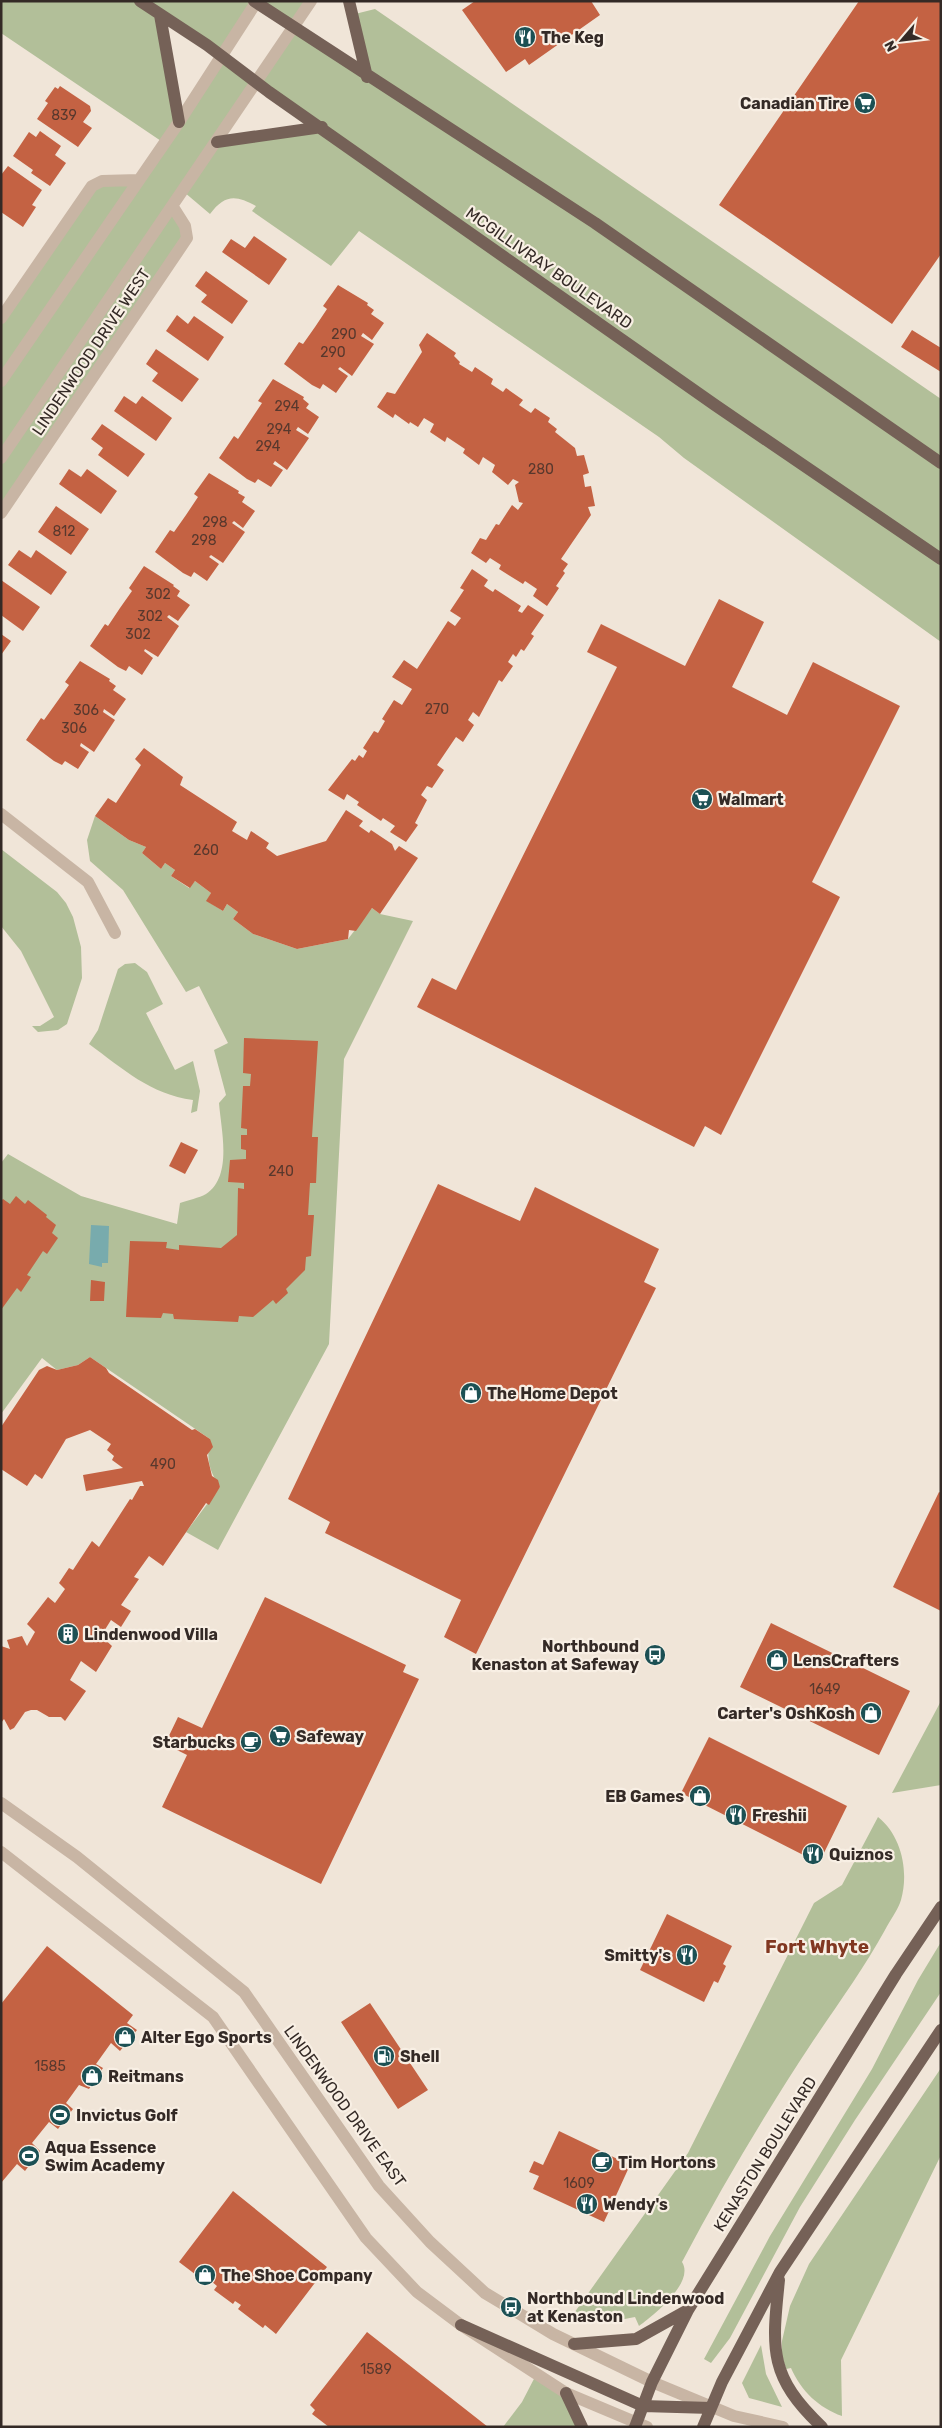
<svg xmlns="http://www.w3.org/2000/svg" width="942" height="2428" font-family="Rubik,sans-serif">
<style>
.green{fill:#b2bf99;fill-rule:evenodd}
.water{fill:#78abad}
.building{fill:#c46243}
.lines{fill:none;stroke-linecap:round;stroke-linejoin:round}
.minor{stroke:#c8b5a4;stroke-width:12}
.major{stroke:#756157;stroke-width:12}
.labels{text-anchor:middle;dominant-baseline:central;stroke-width:4.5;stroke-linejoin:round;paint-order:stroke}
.number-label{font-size:14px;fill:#58382d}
.poi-label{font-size:16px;font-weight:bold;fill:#342a26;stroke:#f8efe4;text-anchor:start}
.street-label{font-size:16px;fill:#342a26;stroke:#f8efe4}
.quarter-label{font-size:19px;font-weight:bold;fill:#813721;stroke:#f8efe4}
</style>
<rect width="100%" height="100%" fill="#f0e5d8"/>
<path class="green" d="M1 1H311L294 27 366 76 351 15 375 9 941 399V642L684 458 659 437 359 231 331 266 252 211 256 206C236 195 225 194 210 214L184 192 173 207 187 238 1 513V318L92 186 139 180 164 143 1 33ZM256 3 293 28 258 82 221 55ZM160 15 221 55 179 121ZM258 83 322 127 218 142Z
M95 816 129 840 146 847 142 853 161 869 165 863 175 870 171 876 189 888 195 881 211 893 207 901 223 911 227 904 238 912 233 919 253 934 297 949 348 939 372 908 380 914 413 921 344 1059 329 1344 218 1550 186 1532 220 1487C209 1471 206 1458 210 1439L90 1357 78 1365 57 1370 42 1358 1 1414V1163L8 1154 81 1196 177 1224 180 1203C188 1200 199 1198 206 1194 233 1176 221 1130 219 1103L226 1095 214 1050 228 1043 199 986 186 992 123 890 90 861 87 840Z
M1 849 57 892 66 903 73 917 81 947 82 978 67 1024 58 1030 38 1032 32 1026H40L54 1017 21 951 1 926Z
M135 963 147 972 163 1004 146 1013 175 1070 193 1061 200 1091 197 1111 191 1113 193 1100C150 1094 123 1069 89 1044L98 1030 118 969 125 964Z
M941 1701V1785L892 1793Z
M878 1817C902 1836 909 1872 901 1900 898 1910 890 1920 885 1930 864 1968 838 2004 813 2041 766 2112 722 2186 682 2262 695 2282 654 2315 639 2326L635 2317C608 2322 599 2326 572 2316L688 2153 814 1903 842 1885Z
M941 1942V1992L855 2120 800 2207 730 2338 711 2363 704 2359 770 2236 872 2069 918 1980Z
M941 2068V2155L841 2360 842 2416C819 2408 801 2391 791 2368L786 2369 782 2356V2341L790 2306 809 2264Z
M761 2345 766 2374 782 2407 749 2398 742 2383Z
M536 2375 566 2393 582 2427H503L522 2402Z"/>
<path class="water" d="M91 1225 109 1226 108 1263H102V1267L89 1264Z"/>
<path class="building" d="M475 1H591L600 15 529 65 525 59 506 72 462 10Z
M859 1H941V254L892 324 719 205Z
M60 86 90 106 91 111 83 122 92 128 78 147 37 119 48 103 45 101 55 87 58 89Z
M40 131 61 146 55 155 66 163 50 186 31 173 33 170 13 156 29 132 36 137Z
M8 166 42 190 32 205 36 207 23 227 1 212V175Z
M254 236 287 259 269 285 222 252 231 239 245 248Z
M206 271 248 301 232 324 201 302 207 295 195 286Z
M338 285 368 303 367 305 374 310 371 314 384 323 372 340 363 333 361 336 374 344 352 376 340 367 338 369 348 376 336 393 323 384 320 389 312 385 284 364 299 342 303 344 315 327 327 309 323 306Z
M177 315 188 324 194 316 224 337 208 361 166 331Z
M912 330 941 348V372L901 347Z
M427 333 456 353 454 356 460 362 459 364 472 372 475 367 493 379 491 384 503 392 506 388 523 400 519 405 531 413 535 408 550 418 548 422 557 429 555 432 575 448 577 456 584 455 589 473 583 475 585 487 591 486 595 506 588 507 591 515 561 559 568 564 563 571 565 573 556 586 559 588 547 606 533 596 537 589 525 581 523 584 499 569 501 565 490 558 486 563 471 553 480 538 486 540 496 524 499 525 512 505 518 510 523 503 519 502 515 485 519 482 513 479 508 485 492 472 495 465 483 457 479 465 463 453 465 449 447 437 445 442 430 432 434 424 424 418 418 427 410 422 409 424 395 414 393 418 377 407 387 392 395 394 422 352 419 345Z
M156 349 199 379 182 402 152 381 158 373 146 364Z
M273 379 304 397 303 399 309 404 306 408 319 417 308 434 298 427 296 430 309 438 287 470 275 461 273 464 283 470 271 487 258 479 255 483 247 479 219 458 234 436 238 439 262 403 258 401Z
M124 396 136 404 142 396 172 418 156 441 114 411Z
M102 424 145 454 128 477 98 455 103 448 91 439Z
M69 469 81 477 87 469 117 491 101 514 59 484Z
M209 473 239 491 238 493 245 497 242 502 255 511 243 528 234 521 232 523 245 532 223 563 211 555 209 557 219 564 207 581 194 572 191 577 183 573 155 552 170 530 174 532 186 515 198 497 194 494Z
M56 506 89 529 71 555 38 532Z
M19 550 31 558 36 550 67 572 51 595 8 565Z
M144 566 174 585 173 586 180 591 177 596 190 605 178 621 169 615 167 617 179 626 158 657 145 649 144 651 153 658 142 675 129 666 126 671 118 667 90 646 105 624 108 626 120 608 132 591 129 588Z
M472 569 488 580 484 586 493 592 495 589 521 606 518 611 522 613 528 605 544 615 531 634 534 636 524 651 521 649 516 657 513 654 508 662 513 666 502 682 499 680 479 717 473 712 468 720 474 725 463 742 456 737 437 765 444 770 432 788 427 786 421 795 427 800 415 823 418 825 406 842 390 832 395 826 383 818 381 821 357 805 359 802 347 794 344 800 328 790 352 759 355 761 359 755 363 758 367 751 363 748 374 731 378 733 385 721 382 719 394 700 402 705 412 689 392 677 404 660 417 669 448 621 455 626 461 618 450 611 464 590 460 588Z
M1 580 40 607 23 631 1 615Z
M719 599 764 622 732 687 787 715 813 662 900 706 812 882 840 897 721 1135 705 1126 694 1147 417 1007 432 978 456 990 617 667 587 652 601 624 685 666Z
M1 634 11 641 1 655Z
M80 661 110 679 109 681 116 686 113 690 126 699 114 716 104 709 103 712 115 720 94 752 81 743 80 746 89 752 78 769 65 761 62 765 54 761 26 740 41 718 44 720 69 685 65 682Z
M144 748 183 777 180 785 237 822 232 831 247 840 251 831 269 843 266 848 277 856 326 841 346 810 363 821 359 826 369 833 371 830 392 844 395 851 399 846 418 858 380 914 372 908 356 931 349 930 348 939 297 949 253 934 233 919 238 912 227 904 223 911 206 901 211 893 195 881 190 888 171 876 175 870 165 863 161 869 142 853 146 847 129 840 95 816 108 798 116 803 141 765 135 759Z
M244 1038 318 1041 312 1137H318L316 1183H310L308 1215H314L311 1256 306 1257 305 1270 286 1289 288 1293 276 1304 273 1300 253 1317 239 1316 238 1322 174 1319 173 1314 163 1313 161 1318 126 1317 130 1241 167 1242 166 1248 179 1250V1245L221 1248 237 1235 238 1188 244 1189V1183L228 1182 230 1160 246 1159V1150L241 1149V1135H247V1129L241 1128 243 1086H250L251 1074 243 1073Z
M181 1142 198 1150 185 1174 169 1166Z
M438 1184 520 1221 535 1187 659 1249 644 1282 656 1288 476 1654 444 1637 461 1600 325 1533 330 1522 288 1499Z
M16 1196 25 1204 28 1200 47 1215 46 1217 56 1225 52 1233 58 1238 47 1254 43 1251 27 1275 31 1277 21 1292 17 1288 1 1310V1201L3 1199 10 1204Z
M91 1280 105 1282 104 1301H90Z
M90 1357 106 1368 109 1373 192 1430 195 1429 210 1439 213 1447 207 1455 212 1476 218 1480 220 1487 209 1505 206 1503 163 1566 149 1556 134 1577 139 1579 121 1605 131 1611 121 1627 111 1620 101 1636 112 1646 96 1672 81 1661 70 1680 86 1691 65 1721 61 1717H49L37 1710H31L25 1712 14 1728 10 1730 4 1719 1 1723V1646L10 1649 7 1640 22 1636 27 1646 35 1632 27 1624 48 1597 55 1603 65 1589 59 1583 69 1568 73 1570 92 1541 99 1547 130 1499 132 1500 140 1486H144L142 1481 86 1491 83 1475 123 1468 112 1460 114 1456 107 1450 111 1444 90 1430 66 1439 42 1479 35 1474 27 1486 1 1469V1427L39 1370 47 1366 57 1370 78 1365Z
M939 1492 941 1493V1611L893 1587Z
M265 1597 406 1665 403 1672 419 1679 321 1884 162 1807 187 1755 165 1744 178 1717 202 1728Z
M771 1623 910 1691 879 1755 740 1687Z
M709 1737 847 1806 819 1863 681 1793Z
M667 1914 732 1946 723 1964 726 1966 718 1983 714 1981 704 2002 640 1970Z
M47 1946 133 2015 127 2023 137 2030 120 2051 111 2043 96 2064 103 2068 89 2089 79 2085 66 2103 73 2109 58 2129 49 2122 32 2143 40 2151 25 2171 17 2164 1 2183V2004Z
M370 2003 428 2090 398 2109 341 2022Z
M559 2131 630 2165 604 2222 533 2189 539 2176 529 2172 534 2161 543 2165Z
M233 2191 327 2267 276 2334 265 2325 263 2328 238 2309 241 2305 235 2301 233 2304 214 2290 217 2286 211 2281 208 2284 179 2262Z
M367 2332 488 2427H329L312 2414 315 2410 310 2405Z"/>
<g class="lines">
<path class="minor" d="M1 318 92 186 102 181 139 180
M1 381 179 122 257 1
M1 458 311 1
M1 513 187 238 185 226 173 207
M1 814 88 882 115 933
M1 1803 77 1857 244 1992 379 2186 430 2242 485 2293 553 2334 652 2382 734 2416 783 2427
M1 1852 213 2017 366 2238 417 2292 461 2325 566 2393 647 2427"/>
<path class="major" d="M140 1 207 45 269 92 715 405 941 559
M254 1 595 223 941 463
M349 1 367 77
M160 15 179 122
M217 142 322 127
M779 2280C772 2349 768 2376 822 2427
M461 2325 643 2406 711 2408
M574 2344 636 2339 688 2310
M566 2393 582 2427
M635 2427 652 2382 688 2310 896 1974 941 1907
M703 2427 722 2382 780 2272 941 2030"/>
</g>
<defs>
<g id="restaurant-disc" transform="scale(1.125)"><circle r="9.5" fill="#1c5054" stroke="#f8efe4"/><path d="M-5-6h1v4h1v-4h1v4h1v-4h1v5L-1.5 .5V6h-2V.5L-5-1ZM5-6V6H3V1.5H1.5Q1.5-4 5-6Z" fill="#fff"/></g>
<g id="supermarket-disc" transform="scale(1.125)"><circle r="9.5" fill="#1c5054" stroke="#f8efe4"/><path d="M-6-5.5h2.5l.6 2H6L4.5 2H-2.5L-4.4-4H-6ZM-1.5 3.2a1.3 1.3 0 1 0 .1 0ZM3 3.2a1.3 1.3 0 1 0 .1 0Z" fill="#fff"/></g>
<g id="shop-disc" transform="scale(1.125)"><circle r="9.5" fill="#1c5054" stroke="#f8efe4"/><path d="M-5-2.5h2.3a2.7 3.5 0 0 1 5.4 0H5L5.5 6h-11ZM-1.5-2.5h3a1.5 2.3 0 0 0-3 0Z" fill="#fff"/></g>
<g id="building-disc" transform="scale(1.125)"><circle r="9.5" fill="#1c5054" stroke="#f8efe4"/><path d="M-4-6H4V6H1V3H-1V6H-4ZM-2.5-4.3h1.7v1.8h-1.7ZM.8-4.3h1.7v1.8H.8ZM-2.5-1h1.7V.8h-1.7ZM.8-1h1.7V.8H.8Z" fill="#fff"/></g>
<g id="bus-disc" transform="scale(1.125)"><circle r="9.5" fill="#1c5054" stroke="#f8efe4"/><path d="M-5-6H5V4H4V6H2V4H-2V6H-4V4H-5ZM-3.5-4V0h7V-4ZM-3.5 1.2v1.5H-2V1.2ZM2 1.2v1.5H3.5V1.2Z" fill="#fff"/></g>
<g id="cafe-disc" transform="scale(1.125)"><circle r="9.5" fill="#1c5054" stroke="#f8efe4"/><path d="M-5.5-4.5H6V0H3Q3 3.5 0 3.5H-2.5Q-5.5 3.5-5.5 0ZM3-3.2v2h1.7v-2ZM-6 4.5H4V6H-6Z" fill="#fff"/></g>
<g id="fuel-disc" transform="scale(1.125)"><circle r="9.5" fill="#1c5054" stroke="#f8efe4"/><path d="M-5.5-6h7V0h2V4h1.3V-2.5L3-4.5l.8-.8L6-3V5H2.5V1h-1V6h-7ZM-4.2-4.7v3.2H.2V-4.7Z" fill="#fff"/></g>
<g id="stadium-disc" transform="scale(1.125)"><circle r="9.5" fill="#1c5054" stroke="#f8efe4"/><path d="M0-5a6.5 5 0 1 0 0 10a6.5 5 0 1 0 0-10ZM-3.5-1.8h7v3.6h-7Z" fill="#fff"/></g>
</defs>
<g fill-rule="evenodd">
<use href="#restaurant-disc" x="525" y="37"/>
<use href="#supermarket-disc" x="865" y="103"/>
<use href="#supermarket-disc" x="702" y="799"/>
<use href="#shop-disc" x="471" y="1393"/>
<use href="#building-disc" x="68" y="1634"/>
<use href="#bus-disc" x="655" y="1655"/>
<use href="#shop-disc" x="777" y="1660"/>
<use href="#shop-disc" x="871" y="1713"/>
<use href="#supermarket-disc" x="280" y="1736"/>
<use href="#cafe-disc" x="251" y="1742"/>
<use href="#shop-disc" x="700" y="1796"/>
<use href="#restaurant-disc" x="736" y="1815"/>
<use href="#restaurant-disc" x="813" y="1854"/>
<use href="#restaurant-disc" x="687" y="1955"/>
<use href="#shop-disc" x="125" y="2037"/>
<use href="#fuel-disc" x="384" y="2056"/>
<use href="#shop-disc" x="92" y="2076"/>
<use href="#stadium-disc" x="60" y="2115"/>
<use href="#stadium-disc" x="29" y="2156"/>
<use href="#cafe-disc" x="602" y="2162"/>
<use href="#restaurant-disc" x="587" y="2204"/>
<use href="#shop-disc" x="205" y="2275"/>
<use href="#bus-disc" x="511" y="2307"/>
</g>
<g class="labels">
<g class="number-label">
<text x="64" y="115">839</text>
<text x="344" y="334">290</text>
<text x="333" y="352">290</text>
<text x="287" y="406">294</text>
<text x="279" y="429">294</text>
<text x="268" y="446">294</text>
<text x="541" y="469">280</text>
<text x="215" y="522">298</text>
<text x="64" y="531">812</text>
<text x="204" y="540">298</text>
<text x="158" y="594">302</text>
<text x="150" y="616">302</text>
<text x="138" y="634">302</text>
<text x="437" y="709">270</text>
<text x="86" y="710">306</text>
<text x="74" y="728">306</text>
<text x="206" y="850">260</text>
<text x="281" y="1171">240</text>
<text x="163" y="1464">490</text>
<text x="825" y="1689">1649</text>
<text x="50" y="2066">1585</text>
<text x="579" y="2183">1609</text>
<text x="376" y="2369">1589</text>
</g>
<g class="poi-label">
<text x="541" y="37">The Keg</text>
<text x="849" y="103" text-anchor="end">Canadian Tire</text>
<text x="718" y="799">Walmart</text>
<text x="487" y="1393">The Home Depot</text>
<text x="84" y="1634">Lindenwood Villa</text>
<text x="639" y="1646" text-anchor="end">Northbound<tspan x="639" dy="18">Kenaston at Safeway</tspan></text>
<text x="793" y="1660">LensCrafters</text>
<text x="855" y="1713" text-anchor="end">Carter's OshKosh</text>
<text x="296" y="1736">Safeway</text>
<text x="235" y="1742" text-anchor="end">Starbucks</text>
<text x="684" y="1796" text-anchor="end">EB Games</text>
<text x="752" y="1815">Freshii</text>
<text x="829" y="1854">Quiznos</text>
<text x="671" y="1955" text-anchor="end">Smitty's</text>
<text x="141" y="2037">Alter Ego Sports</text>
<text x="400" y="2056">Shell</text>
<text x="108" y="2076">Reitmans</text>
<text x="76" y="2115">Invictus Golf</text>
<text x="45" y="2147">Aqua Essence<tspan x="45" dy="18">Swim Academy</tspan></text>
<text x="618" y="2162">Tim Hortons</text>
<text x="603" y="2204">Wendy's</text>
<text x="221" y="2275">The Shoe Company</text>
<text x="527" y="2298">Northbound Lindenwood<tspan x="527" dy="18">at Kenaston</tspan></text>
</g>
<g class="street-label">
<text transform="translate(549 268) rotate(35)">MCGILLIVRAY BOULEVARD</text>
<text transform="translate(91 352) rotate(-56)">LINDENWOOD DRIVE WEST</text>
<text transform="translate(345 2106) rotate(54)">LINDENWOOD DRIVE EAST</text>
<text transform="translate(765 2154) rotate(-58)">KENASTON BOULEVARD</text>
</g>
<g class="quarter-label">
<text x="817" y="1946">Fort Whyte</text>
</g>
</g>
<rect width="942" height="2428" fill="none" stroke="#342a26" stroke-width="5"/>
<g transform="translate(902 40) rotate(242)" stroke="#f8efe4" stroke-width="4" paint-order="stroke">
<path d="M0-4L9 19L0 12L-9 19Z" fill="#342a26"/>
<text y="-8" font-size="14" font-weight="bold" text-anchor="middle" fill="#342a26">N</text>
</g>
</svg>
